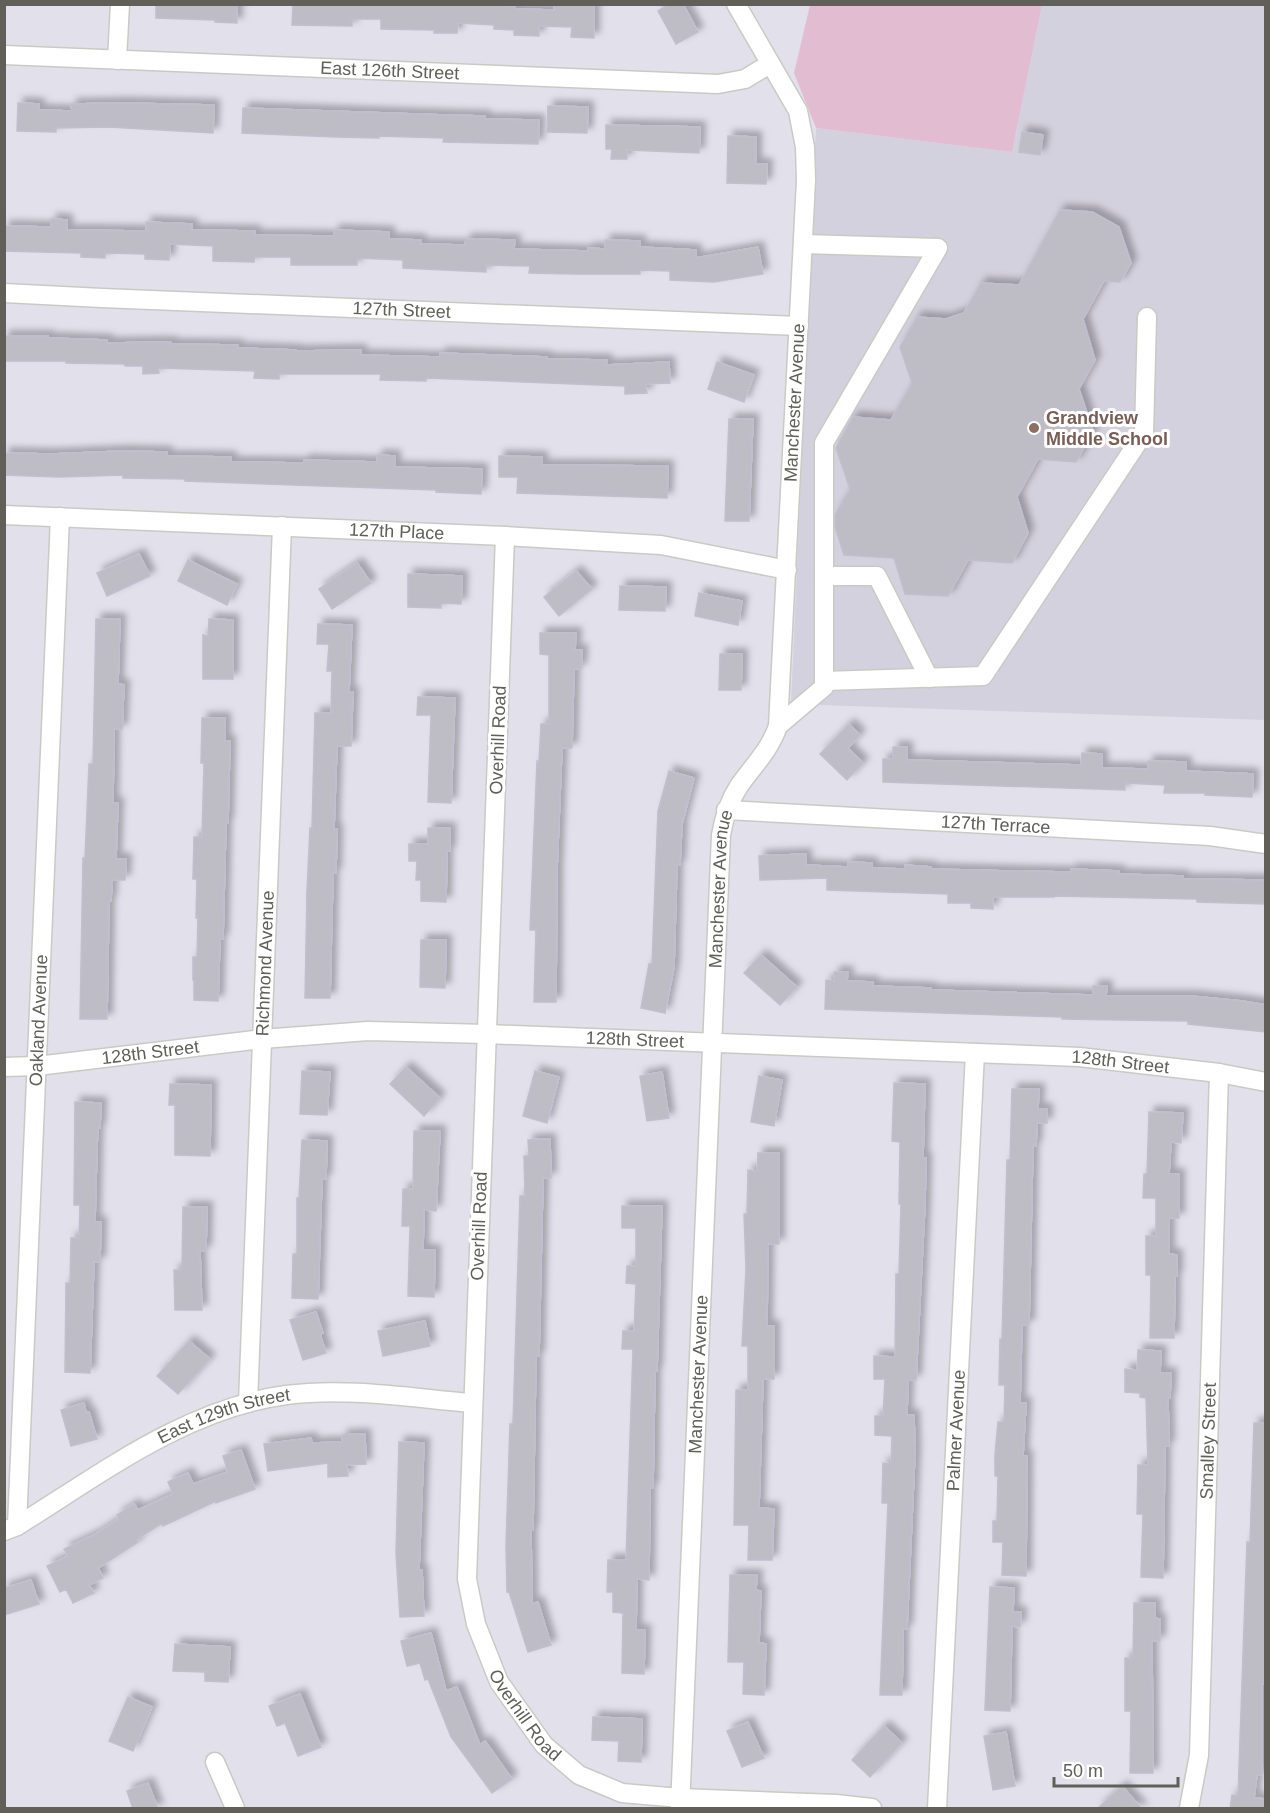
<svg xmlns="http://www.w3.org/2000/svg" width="1270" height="1813" font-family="Helvetica,sans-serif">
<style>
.education{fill:#d4d1de}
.green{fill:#e2bdd1}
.building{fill:#bebdc6;stroke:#c1bfcf;stroke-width:1.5;filter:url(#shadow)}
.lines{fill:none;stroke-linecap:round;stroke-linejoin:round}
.minor-casing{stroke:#cacac4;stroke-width:21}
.minor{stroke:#fff;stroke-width:18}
.education-dot{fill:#8d6e63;stroke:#fff;stroke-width:2}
.labels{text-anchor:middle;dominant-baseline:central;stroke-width:6;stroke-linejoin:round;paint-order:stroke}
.street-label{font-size:18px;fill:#606059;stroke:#fff}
.education-label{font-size:18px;font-weight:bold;fill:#785e54;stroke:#fff;text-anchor:start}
</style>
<defs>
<filter id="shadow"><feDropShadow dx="5.5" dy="-5.5" stdDeviation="3" flood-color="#0004"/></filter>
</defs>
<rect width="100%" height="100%" fill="#e2e0eb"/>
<path class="education" d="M1042 5H1265V720L791 704 816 128 1012 152Z"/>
<path class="green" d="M810 5H1042L1012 152 816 128 794 73Z"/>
<path class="building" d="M156 4H237V23L215 22V20L156 18Z
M293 4H484L515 6V9L554 10V4H594V38L571 37 572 27 539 26V36L514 35V30L494 29V25L458 23 457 33H434V30L381 29V19H352V26L292 25Z
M669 4H683L698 32 676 44 658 11Z
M18 103 39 104V110L72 111 71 104 123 103 214 105 213 133 109 127 56 128V132L17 131Z
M548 106 588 107 587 133 547 132Z
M243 108 445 115 485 116V119L539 120 538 144 443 142 444 138 379 136V138L336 137 242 133Z
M606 125 700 127 699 153 627 150V159H611L612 149H606Z
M1022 132 1043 135 1040 155 1019 152Z
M728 136 756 137V164H767L766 184 727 183Z
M1060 210 1092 212 1119 227 1131 263 1120 282 1104 281 1083 319 1095 360 1079 389 1093 431 1076 462 1038 459 1017 497 1028 533 1012 563 968 560 948 596 905 594 894 558 844 555 835 527V515L850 489 836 448 853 417 891 420 912 383 900 347 917 317 946 319 964 313 981 283 1019 285Z
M51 219 67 220V230L146 231V222L192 224V230L255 231V235L334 236V230L389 232V239L421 240 420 244 465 245 466 239 515 240 514 249 588 251V248L605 249V240L640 241V247L696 250V258L758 247 763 274 714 282 670 280V271L640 270V274H574L529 273 530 266 486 265V272L403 268V260L357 258V265H291V257H255L254 262 213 261V246L170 244 169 260 145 259V254L105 253V258L81 257V253L4 251V226L51 227Z
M4 336H48V338L107 340V343L171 342V344L238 345 237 348 296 350V351L361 350V355L440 357V353L547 357V359L607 360 606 365 669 362 670 383 646 384 647 393 625 394V386L426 378V381L380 380 381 374H279V379L254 378 255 371 158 368 159 373 143 374V366H125V364L66 363V361H4Z
M717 362 754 375 744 402 708 389Z
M729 419H753L749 521H725Z
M123 451 167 452V456L231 457V462L304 463V460L377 462V455L395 456V467L482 469 481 494 436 492V490L185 481V479L123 478V475L59 477 4 475V453L51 454Z
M499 456 542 457V465L668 466 667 498 517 493 518 477H499Z
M139 554 150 576 107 596 97 573Z
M188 560 237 584 227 605 178 581Z
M357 563 371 583 332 609 319 589Z
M576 571 592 589 559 616 544 597Z
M408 574 462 576 461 604 441 603V608L408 607Z
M620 586 666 587 665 611 619 610Z
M699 593 742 601 738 625 695 616Z
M96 619H120L118 684 124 685 122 729H114L113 803H118L116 859H126L125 880H112L111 901H109L107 1019H80L83 858H85L89 764H93Z
M209 619 233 620V679H203V635L208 636Z
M318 624 352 625 349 692H353L351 746H337L334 829H337L336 873H333L330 998H305L307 891 310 828H312L315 713H331L332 671H327L329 644H317Z
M540 633H576L575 650H582L581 669H574L572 748H562L557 870 556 1002H534L536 930H530L537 761 539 762 541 724H549V655L540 654Z
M720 654H742L741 690H719Z
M418 697 455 698 451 803 428 802 431 715H417Z
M202 718H225V741H230L228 823H226L223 939H220L218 1001 194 1000V980H193V957H197L198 918H196L197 879H193L194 837H202L204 763H201Z
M849 724 860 735 848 748 863 763 847 780 820 754Z
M893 747H907V760L1081 765 1082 753 1102 754V768L1148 769V761L1186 762V771L1253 774 1252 797 1205 795V793H1164L1165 785 1125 783V790L883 782V759H893Z
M669 771 694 778 682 824 680 865H677L674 967 665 1013 641 1008 649 964H652L658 811Z
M428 828H450V851H447L446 902 421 901V880H416L417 861H409V844H428Z
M806 854V865L848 867V862L872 863V868L905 869V865L931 867V869L1010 871 1071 872V869L1119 871V874L1183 876V879L1266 880V904L1197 902V899L1054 896V897H993V909L971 908V903H948V894L827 890V878L760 880 759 856Z
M421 940H446L445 988 420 987Z
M761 955 797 987 780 1005 744 973Z
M834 972H848L847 981 873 982V986L931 988V990L1093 995V986H1107L1106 996H1191L1242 1001 1266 1005V1032L1188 1024V1021L1062 1019V1017L825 1009 826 980 834 981Z
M406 1067 440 1098 424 1116 390 1084Z
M302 1071 330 1072 327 1115 300 1114Z
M535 1071 559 1077 547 1123 523 1116Z
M662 1072 669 1118 647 1121 640 1076Z
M759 1076 782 1080 774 1126 751 1122Z
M894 1083 925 1084 923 1158H926L925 1204 916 1380H908L907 1415H914L915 1453 907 1629H903L902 1695H880L888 1503H882L883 1463 891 1464 892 1436 875 1435V1416H883L885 1379H874V1356L895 1357 896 1274H899L901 1204H899L900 1142 892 1141Z
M170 1084 211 1085 210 1156 175 1155V1105H169Z
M1012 1089H1039L1038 1109H1047V1123H1037L1036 1146 1033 1145 1029 1325H1022L1020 1403H1026L1023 1456H1027L1026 1576 1002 1575 1003 1542H993V1521H997L998 1476H995V1455L998 1422H1004L1005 1385H999L1000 1339H1002L1007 1160H1010Z
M75 1102 101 1103 100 1128H98L97 1147 95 1222H101L100 1262H94L90 1373 65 1372 66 1283H70L71 1238H79L80 1205H74Z
M1149 1112 1183 1113 1181 1143 1171 1142 1169 1174H1179V1218H1169V1254L1177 1255V1276H1175L1174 1338H1150L1151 1275H1146V1236H1156V1198H1143L1144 1174H1147Z
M414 1131H440L436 1211 424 1210 423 1250H435L434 1297 408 1296 410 1226H402L403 1189H413Z
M550 1139 551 1178H543L539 1356H536L533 1530H531L532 1604 538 1602 551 1645 528 1652 509 1592H507L506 1546 510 1424H513L520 1196H525L524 1156H529L528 1140Z
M302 1140 327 1141 326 1179H322L318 1299 292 1298 293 1254H297V1198H299Z
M758 1153H779V1244H768L767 1326H774V1379H763L759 1508 774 1509 772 1560H748L749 1525H734L736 1390H748V1346H742L746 1269 744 1214H747L748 1170 757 1171Z
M622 1206H662L657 1371H655L653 1488H650L649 1580 637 1579 636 1630H645L644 1674 622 1673 623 1613 613 1612V1592H607L608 1560H626L633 1349H622L623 1331H634L636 1284 626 1283 627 1266H636V1228H622Z
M183 1207H207L206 1251H200L202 1310H175L174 1270H182Z
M316 1312 323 1333 320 1334 326 1353 303 1360 290 1320Z
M425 1321 430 1346 383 1356 378 1331Z
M189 1341 210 1359 178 1394 157 1376Z
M1138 1350 1161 1351 1160 1373H1171L1170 1398H1168L1169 1446H1165L1163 1578 1141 1577 1143 1514H1137L1138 1465H1148L1146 1398 1140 1397V1393L1125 1392V1369L1137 1370Z
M84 1403 86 1413 89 1412 97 1439 71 1446 61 1410Z
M1254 1423H1266L1265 1684H1262V1775H1257L1254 1798 1266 1799V1809H1230L1232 1795 1238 1796 1247 1542H1250Z
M365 1434 366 1464 347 1465 348 1476 328 1477V1463L268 1471 264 1444 311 1438 312 1443 342 1442V1435Z
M399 1442 424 1443 419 1570H422L424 1616 400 1617 396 1553Z
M241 1450 255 1489 216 1503V1501L163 1526 162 1523 137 1539 138 1542 98 1568 103 1578 89 1585 94 1593 73 1603 66 1589 60 1592 47 1566 68 1556 64 1549 96 1534 119 1519 117 1515 134 1504 138 1510 173 1494 168 1482 188 1473 193 1484 228 1472 223 1456Z
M730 1575H757L756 1590 761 1591 759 1643 766 1644 764 1695 743 1694 744 1662H728Z
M31 1580 39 1604 4 1615V1588Z
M990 1587 1014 1588 1013 1612H1021L1020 1627 1012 1626 1010 1711 985 1710Z
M1134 1603H1155V1618L1160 1619V1641H1152L1153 1773H1130L1131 1711H1125V1658H1133Z
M431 1633 446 1691 457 1687 480 1745 485 1741 512 1779 492 1793 451 1737 428 1679 425 1680 420 1663 407 1666 401 1641Z
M175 1644 230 1647 228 1682 205 1681V1672L173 1671Z
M300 1694 321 1747 298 1756 285 1723 277 1726 269 1706Z
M128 1697 152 1707 133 1751 109 1741Z
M593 1717 642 1719 641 1762 618 1761 619 1741 592 1740Z
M748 1722 764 1758 742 1767 727 1731Z
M884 1726 902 1743 870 1777 852 1760Z
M1006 1732 1015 1786 993 1790 984 1736Z
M148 1783 158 1809H133L127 1791Z
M1122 1786 1142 1809H1097Z"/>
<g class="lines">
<g class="minor-casing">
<g id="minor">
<path id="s1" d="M4 55 718 84 745 79 770 64"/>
<path d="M117 60 120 4"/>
<path id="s2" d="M4 293 102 298 799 326"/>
<path id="s3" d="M4 515 505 536 661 545 787 570"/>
<path id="s4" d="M505 536 467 1579 476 1624 499 1682 544 1745 579 1775 622 1793 680 1798 836 1804 872 1808"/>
<path d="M824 576H877L929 678"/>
<path d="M824 681 983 676 1144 433 1147 317"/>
<path d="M778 726 824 687V443L938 248 803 244"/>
<path id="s5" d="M726 810 1210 836 1266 844"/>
<path id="s6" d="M4 1067 37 1066 262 1039 368 1031 487 1034 1079 1057 1219 1073 1266 1082"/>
<path id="s7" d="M248 1403 282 526"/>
<path id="s8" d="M17 1526 60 517"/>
<path id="s9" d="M4 1531 17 1526C101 1474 185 1409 286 1395 347 1387 411 1398 472 1403"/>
<path d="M215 1762 235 1808"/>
<path id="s10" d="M680 1808 721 835C724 818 729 801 739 786 753 766 770 750 778 726L806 180 805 147 798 111 736 4"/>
<path id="s11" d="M937 1808 975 1053"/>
<path id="s12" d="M1189 1808 1199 1755 1219 1073"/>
</g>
</g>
<use href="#minor" class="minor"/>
</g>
<circle class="education-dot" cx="1034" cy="428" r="6"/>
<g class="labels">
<g class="street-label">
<text stroke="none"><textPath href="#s1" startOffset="386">East 126th Street</textPath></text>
<text stroke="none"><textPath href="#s2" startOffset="398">127th Street</textPath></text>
<text stroke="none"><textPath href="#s10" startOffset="1422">Manchester Avenue</textPath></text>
<text stroke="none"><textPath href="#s3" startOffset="393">127th Place</textPath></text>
<text transform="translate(498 740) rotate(-88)">Overhill Road</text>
<text stroke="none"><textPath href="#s5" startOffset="270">127th Terrace</textPath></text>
<text stroke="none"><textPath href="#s10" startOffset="920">Manchester Avenue</textPath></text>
<text stroke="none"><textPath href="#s7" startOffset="440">Richmond Avenue</textPath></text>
<text stroke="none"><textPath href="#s8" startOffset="506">Oakland Avenue</textPath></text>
<text stroke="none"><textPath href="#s6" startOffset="633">128th Street</textPath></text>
<text stroke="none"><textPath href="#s6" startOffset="147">128th Street</textPath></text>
<text stroke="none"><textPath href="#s6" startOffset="1119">128th Street</textPath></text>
<text transform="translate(479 1226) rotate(-88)">Overhill Road</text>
<text stroke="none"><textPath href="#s10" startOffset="434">Manchester Avenue</textPath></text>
<text stroke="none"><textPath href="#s9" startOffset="250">East 129th Street</textPath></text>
<text stroke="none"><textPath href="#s11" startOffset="378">Palmer Avenue</textPath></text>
<text stroke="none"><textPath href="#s12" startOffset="368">Smalley Street</textPath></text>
<text stroke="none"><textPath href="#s4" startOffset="1194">Overhill Road</textPath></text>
</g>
<g class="education-label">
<text x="1046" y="418">Grandview<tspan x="1046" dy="21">Middle School</tspan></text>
</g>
</g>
<rect width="1270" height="1813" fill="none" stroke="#606059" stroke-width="12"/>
<path d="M1054 1777v9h124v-9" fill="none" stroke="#606059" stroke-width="3"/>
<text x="1063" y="1777" font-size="18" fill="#606059" stroke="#ffffff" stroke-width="4.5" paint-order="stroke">50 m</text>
</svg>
